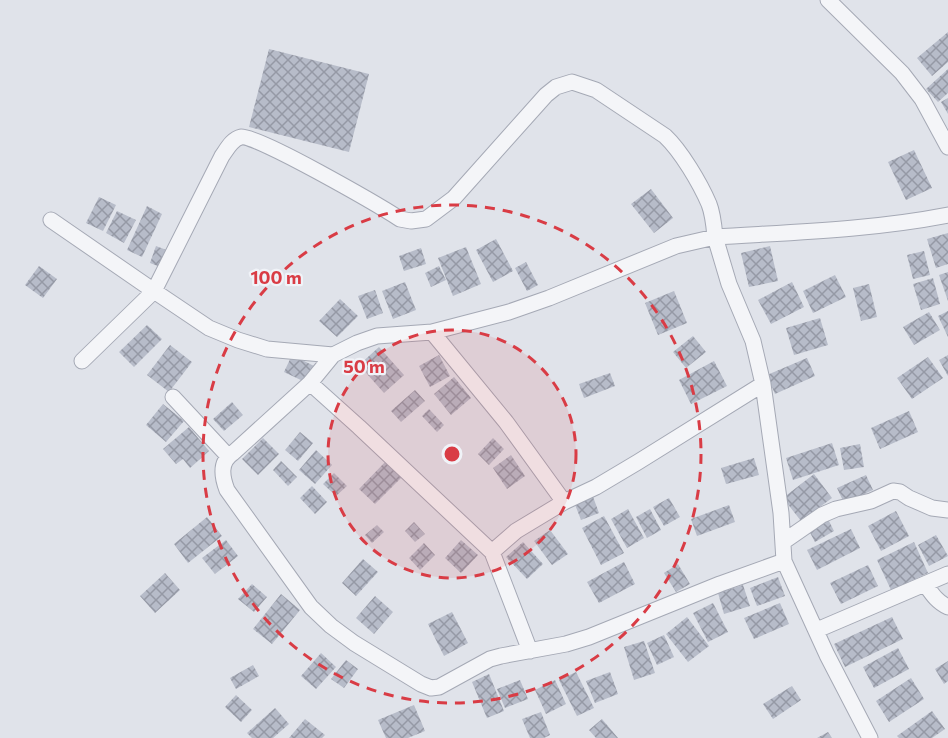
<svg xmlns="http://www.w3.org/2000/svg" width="948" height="738" font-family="Commissioner,sans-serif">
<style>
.building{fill:url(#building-cross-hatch)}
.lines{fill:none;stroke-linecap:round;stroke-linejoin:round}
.street-casing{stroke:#a5a9b5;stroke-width:17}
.street{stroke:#f4f5f8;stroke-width:15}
.ring{fill:none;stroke:#d93c45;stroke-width:3;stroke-dasharray:10 8}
.centre{fill:#d93c45;stroke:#f0f3f8;stroke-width:3}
.ring-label{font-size:18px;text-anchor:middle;font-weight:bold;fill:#d93c45;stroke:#f0f3f8;stroke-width:4.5;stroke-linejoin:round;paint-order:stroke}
</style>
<defs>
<pattern id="building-cross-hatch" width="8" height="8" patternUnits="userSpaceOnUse" patternTransform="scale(1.5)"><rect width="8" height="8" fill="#b7bcc9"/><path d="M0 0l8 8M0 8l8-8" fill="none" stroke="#9599a5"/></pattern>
</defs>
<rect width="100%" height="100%" fill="#e0e3ea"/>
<path class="building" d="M948 32V62L932 76 917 58Z
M269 49 369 74 349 152 249 127Z
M948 69V93L938 102 926 89Z
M948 98V114L941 102Z
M914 150 932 188 906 200 888 162Z
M651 189 673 218 654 233 631 204Z
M99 197 116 205 103 231 86 223Z
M147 206 162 214 142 257 127 250Z
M117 211 136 220 124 243 106 233Z
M948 233V264L936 268 927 239Z
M496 239 513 271 493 282 476 250Z
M156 246 169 251 163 268 150 263Z
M770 246 778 281 749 287 741 253Z
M466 247 481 284 453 296 438 258Z
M421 248 426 264 404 271 399 256Z
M924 251 930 275 913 279 907 255Z
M526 262 538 285 527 291 515 268Z
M39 266 57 279 43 298 25 285Z
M439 266 446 280 431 287 425 273Z
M948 272V301L939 275Z
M835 275 846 297 813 313 803 291Z
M933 278 940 304 921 310 913 284Z
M405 282 416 310 393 319 382 291Z
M792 282 804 307 771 324 758 300Z
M869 284 877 317 861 321 853 288Z
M375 290 383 313 367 319 358 296Z
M674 291 687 323 658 335 645 303Z
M340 299 358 316 337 337 319 321Z
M948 311V337L938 316Z
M929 312 940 330 914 345 903 327Z
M820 318 828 345 794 355 786 328Z
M147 325 162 339 134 367 119 352Z
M693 336 706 352 686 368 673 352Z
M170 345 192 362 169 392 147 375Z
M379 347 404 375 384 393 359 365Z
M292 355 314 366 305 382 284 372Z
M439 355 450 376 430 387 419 366Z
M948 355V376L939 360Z
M928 357 943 378 912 399 897 378Z
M807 358 815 376 775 394 767 375Z
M714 361 727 386 691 404 679 380Z
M610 373 615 386 584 398 579 384Z
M454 377 471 398 451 415 434 394Z
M415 390 425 401 401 422 391 411Z
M232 402 243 415 224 431 213 419Z
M163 404 184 421 166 442 146 425Z
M429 409 444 425 437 432 422 416Z
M909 411 918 432 880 449 871 428Z
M189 427 209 451 190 468 183 459 176 464 163 449Z
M300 432 313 443 298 461 285 450Z
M263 438 279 454 258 475 242 459Z
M493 438 504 449 489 465 478 454Z
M832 443 839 465 793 480 786 458Z
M860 444 864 467 844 470 840 448Z
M316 450 332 465 315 484 299 470Z
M511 455 525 476 507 489 493 468Z
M754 458 759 475 726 484 721 468Z
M387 460 403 476 375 504 359 489Z
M281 461 297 477 288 486 273 470Z
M334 473 347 486 336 496 323 484Z
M814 474 832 498 801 521 783 498Z
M866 475 873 490 844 503 837 488Z
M312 486 327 502 315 514 300 498Z
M592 494 599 513 581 520 574 502Z
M669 498 680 517 664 526 653 507Z
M729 505 735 522 697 536 691 519Z
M628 509 644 538 627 548 611 519Z
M650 509 661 530 647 538 636 517Z
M896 511 909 536 881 551 868 526Z
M604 516 624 553 601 565 582 528Z
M207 517 222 536 188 563 174 544Z
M827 517 834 531 815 542 807 527Z
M414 522 425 534 415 542 405 531Z
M377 525 384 532 372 543 365 535Z
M851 529 860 548 817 570 807 550Z
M550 530 568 554 552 565 534 541Z
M936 535 948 556 929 566 918 545Z
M226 540 238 556 215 574 202 558Z
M461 540 478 555 461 573 445 558Z
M523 542 543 564 527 579 506 557Z
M914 542 928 573 891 590 877 560Z
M424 543 435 555 420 570 409 558Z
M363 559 378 572 356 596 342 583Z
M624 562 635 584 599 603 587 582Z
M678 564 690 584 676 592 664 573Z
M868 565 878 586 841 604 830 583Z
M165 573 180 590 155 613 140 596Z
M778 577 785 596 757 606 750 588Z
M252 584 267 597 254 612 238 599Z
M743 585 750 606 724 614 718 593Z
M281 594 300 610 272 644 253 629Z
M375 596 393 612 374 634 356 618Z
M713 603 728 632 708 642 693 613Z
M780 603 789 624 754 639 744 618Z
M452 612 468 643 444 656 428 624Z
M687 617 709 646 688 662 666 634Z
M892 617 903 639 845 667 834 644Z
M664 635 674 657 657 665 647 643Z
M644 641 655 673 634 680 624 647Z
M898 648 909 669 874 688 863 667Z
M321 653 336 667 316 689 301 676Z
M346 660 358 669 344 688 331 679Z
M948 661V681L944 684 935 669Z
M253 665 259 676 236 689 230 678Z
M576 672 594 708 577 716 559 680Z
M610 672 618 694 595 703 586 681Z
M489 674 504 711 487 718 472 682Z
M911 678 924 699 889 722 876 701Z
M520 680 528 699 505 708 497 689Z
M555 680 566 704 546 714 535 690Z
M792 686 801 700 773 719 763 704Z
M236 695 252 710 241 722 225 707Z
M414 705 425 731 408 738H386L378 720Z
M275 708 289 724 273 738H252L247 733Z
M932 711 945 729 932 738H899L897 736Z
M541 712 550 735 544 738H530L522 719Z
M305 719 325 735 322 738H289Z
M602 719 618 738H596L589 730Z
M828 732 832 738H817Z"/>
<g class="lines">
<g class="street-casing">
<path id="street" d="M828 0 902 73 922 99 948 147
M51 220 154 291 222 156C227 149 232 139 241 137 256 134 380 206 400 219L411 221 426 219 454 198 546 95 556 87 572 82 596 90 665 136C681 151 700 183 709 204 713 214 714 226 715 237 793 232 871 230 948 215
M432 332 506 422 564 502
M333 355 310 383 233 453C219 462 222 477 227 490L311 607 331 626 354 643 421 684 431 688 439 687 490 659 501 656 566 644 589 637 720 584 784 561
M82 361 154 291 209 328 238 340 267 349 333 355 357 343 377 336 432 332 509 312 549 298 676 246 715 237 729 284 753 341 763 384 781 513 784 561 827 655 870 738
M310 383 359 427 492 552
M173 397 228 456
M783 542 822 515 836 509 871 501 893 491 900 492 909 498 932 508 948 510
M925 584C932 594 937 602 948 607
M817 630 948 574
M530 651 492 552 516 531 564 502 596 487 638 462 763 384"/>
</g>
<use href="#street" class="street"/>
</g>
<circle cx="452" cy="454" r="124" fill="#d93c45" fill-opacity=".12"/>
<g class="ring">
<circle cx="452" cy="454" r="124"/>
<circle cx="452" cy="454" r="249"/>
</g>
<circle cx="452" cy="454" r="9" class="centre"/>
<g class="ring-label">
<text x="276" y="284">100 m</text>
<text x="364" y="373">50 m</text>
</g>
</svg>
